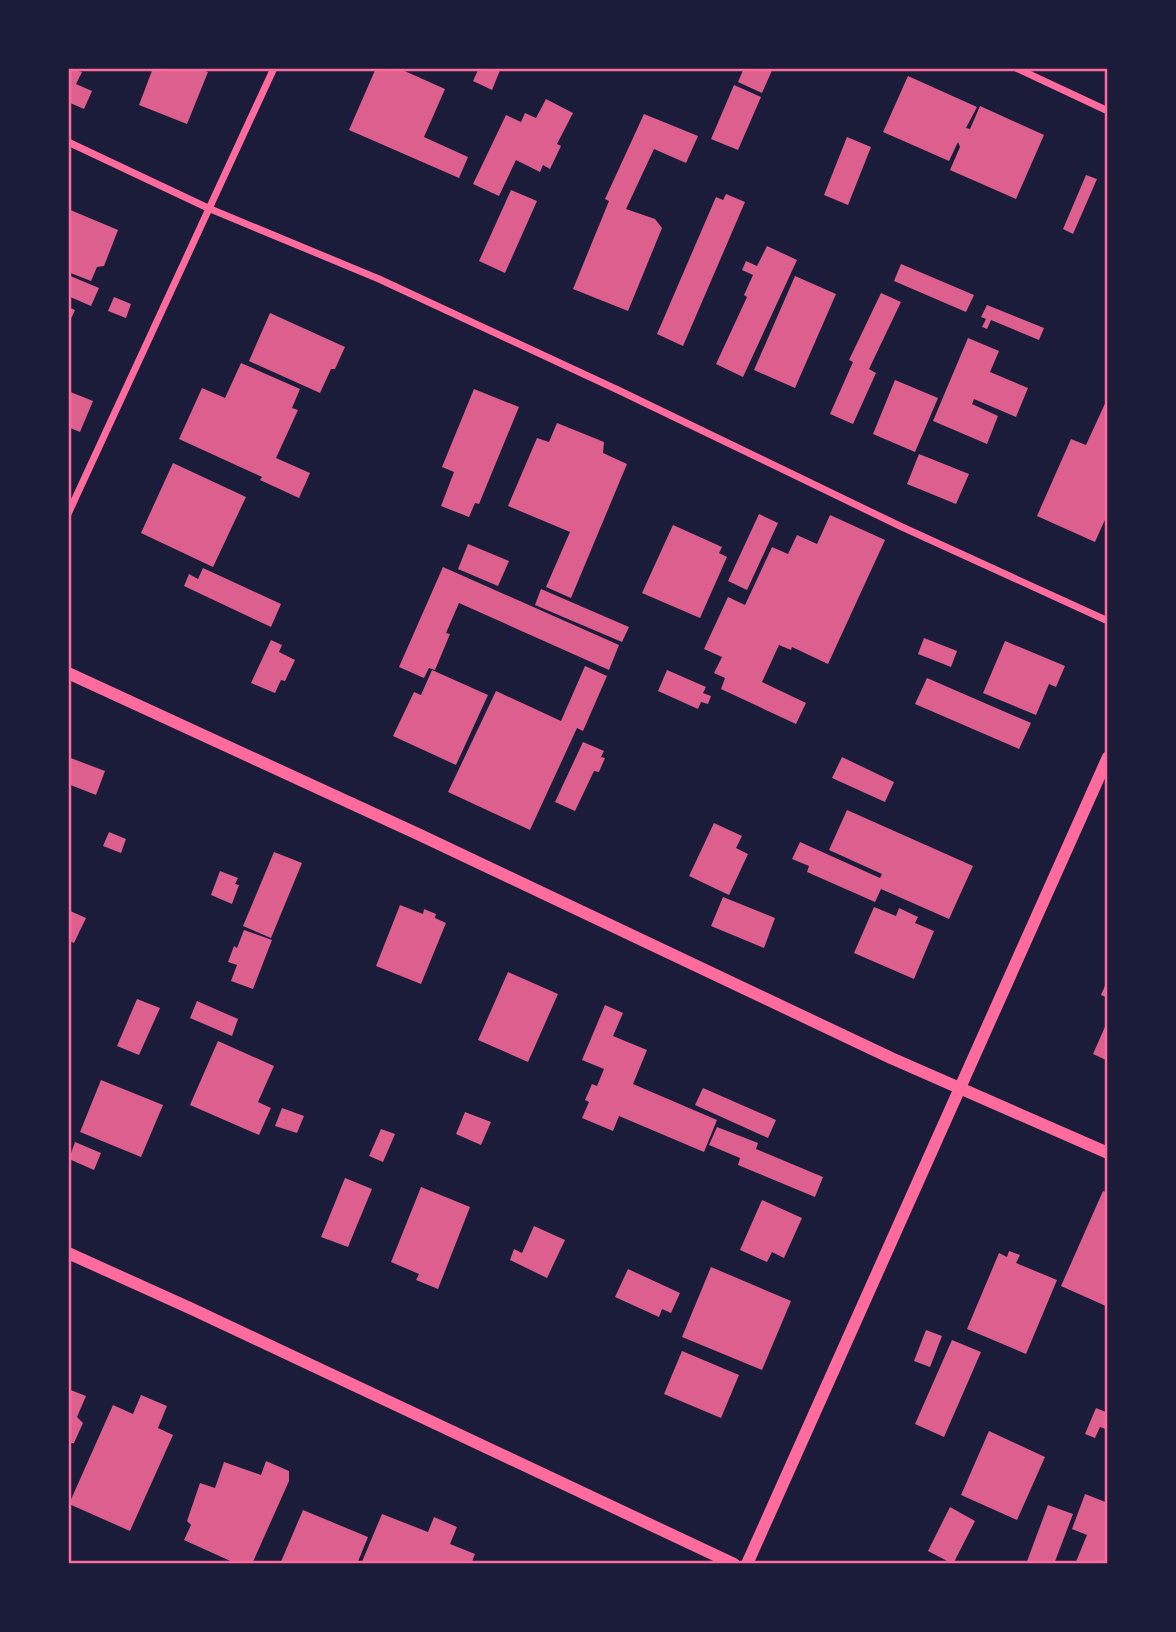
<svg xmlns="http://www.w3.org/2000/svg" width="1176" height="1632" font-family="Ubuntu,sans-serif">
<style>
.building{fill:#dd5f8e}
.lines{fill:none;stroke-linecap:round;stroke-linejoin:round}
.minor{stroke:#ff6b9d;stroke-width:7}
.tertiary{stroke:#ff6b9d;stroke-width:12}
.neatline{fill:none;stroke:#ff6b9d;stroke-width:2.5}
</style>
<rect width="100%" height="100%" fill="#1b1b3a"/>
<path class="building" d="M68 68 82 72 76 84 92 91 84 109 68 102Z
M153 68H198L208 72 187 124 139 105Z
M376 68H398L445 89 424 137 468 157 459 178 349 130Z
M479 68H501L492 90 473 81Z
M744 68H773L762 93 738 82Z
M908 76 977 107 966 128 970 129 980 106 1044 135 1016 199 950 170 960 147 958 142 949 161 883 132Z
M734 85 761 97 738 150 711 139Z
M546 99 573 113 557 144 561 146 550 169 543 165 540 172 516 160 499 196 473 184 506 115 521 122 525 113 536 118Z
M644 114 698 136 686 163 654 149 626 209 655 219 662 228 628 311 573 289 609 201 605 199Z
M847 137 871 147 848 205 824 195Z
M1086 175 1097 179 1073 234 1063 229Z
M511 190 537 201 505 273 479 261Z
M726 194 745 202 683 346 657 334 716 197 723 200Z
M68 209 118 230 104 266 97 267 91 281 68 272Z
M767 246 797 260 743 377 716 364 747 297 744 295 753 275 742 270 746 261 757 266Z
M901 264 974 295 966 312 894 281Z
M68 275 99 288 91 306 68 296Z
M795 276 836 294 795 388 754 370Z
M881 293 901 302 869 369 876 373 853 424 830 414 853 362 849 360Z
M114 297 131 304 126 318 108 311Z
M987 305 1044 328 1039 340 991 320 987 329 982 327 986 319 981 317Z
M68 307 75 310 68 325Z
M270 313 345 347 335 369H331L320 393 249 361Z
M968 338 999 351 990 372 1028 388 1016 417 974 399 972 404 998 416 987 444 933 421Z
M241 363 300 389 292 408 298 410 276 458 310 473 299 498 260 480 262 477 179 439 202 388 225 398Z
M895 380 938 398 915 452 873 434Z
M474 389 519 407 479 504 475 503 469 517 441 506 454 472 442 467Z
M68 391 93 401 80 432 68 427Z
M1108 397V513L1095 542 1037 516 1071 439 1086 445Z
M557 423 604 442 603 453 627 464 571 598 546 587 570 532 508 506 537 438 549 442Z
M919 454 969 474 956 504 907 484Z
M173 463 246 497 213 567 141 533Z
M759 514 778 523 747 590 728 581Z
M830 515 885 540 828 664 792 647 791 650 779 645 762 682 806 703 796 724 721 689 725 678 714 673 722 657 704 649 728 597 745 605 772 547 788 554 797 535 817 544Z
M673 525 722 547 719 553 727 557 700 618 642 593Z
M468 544 509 561 498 586 458 569Z
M443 567 619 645 609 670 459 603 446 633 450 634 435 670 429 668 424 678 399 667Z
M203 568 281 604 271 627 184 586 189 574 198 579Z
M541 589 629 627 622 642 535 605Z
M924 638 957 651 951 667 918 654Z
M271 640 282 645 279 652 295 660 285 681 281 680 275 693 251 683Z
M1005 641 1065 666 1056 687 1049 684 1036 715 983 693Z
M585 666 607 676 583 731 577 728 530 830 448 792 496 691 561 721Z
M432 670 488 695 456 765 393 736 414 692 421 695Z
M667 670 706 687 703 693 711 696 708 704 701 702 698 709 658 691Z
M927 678 1031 723 1019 749 915 704Z
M583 742 604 751 601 757 605 758 599 772 594 771 575 811 555 802Z
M68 757 105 771 96 795 68 784Z
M842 757 894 782 885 802 832 778Z
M847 810 973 866 949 919 881 889 875 902 807 872 809 866 792 859 800 842 880 878 882 874 829 850Z
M714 823 742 836 736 848 748 854 729 895 689 876Z
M109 832 126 839 121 853 103 846Z
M274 852 302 863 271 938 243 926Z
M220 871 238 878 235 884 239 885 232 904 211 895Z
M723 897 775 918 764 948 711 926Z
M400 905 423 914 424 909 436 914 435 918 446 923 421 984 376 966Z
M874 907 896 916 899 908 918 917 915 923 934 931 914 979 854 953Z
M68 910 86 918 74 943 68 940Z
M244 930 272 940 253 989 231 981 237 965 228 962 234 946 237 948Z
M508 972 558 994 528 1062 478 1040Z
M1108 979V998L1101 995Z
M137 999 160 1008 139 1055 117 1046Z
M197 1001 238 1019 232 1036 190 1018Z
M605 1005 623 1013 613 1036 647 1050 633 1084 717 1120 704 1152 619 1116 613 1131 582 1118 589 1102 585 1100 592 1084 597 1086 604 1069 582 1060Z
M1108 1020V1061L1093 1054Z
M218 1041 274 1066 258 1102 271 1108 259 1135 190 1105Z
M101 1080 163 1105 141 1157 80 1132Z
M703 1088 776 1120 768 1138 695 1105Z
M282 1108 304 1116 297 1133 275 1126Z
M465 1112 491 1122 481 1145 456 1134Z
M717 1127 758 1143 756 1149 823 1177 815 1197 738 1165 740 1158 709 1145Z
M381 1129 395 1134 383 1162 369 1156Z
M75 1142 101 1153 94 1170 69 1159Z
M345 1178 372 1189 348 1247 321 1237Z
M421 1187 470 1207 438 1289 416 1280 419 1274 391 1262Z
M1103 1191 1108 1193V1307L1061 1286Z
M762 1200 802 1218 784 1258 772 1252 767 1262 740 1250Z
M534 1226 565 1240 547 1278 510 1260 514 1249 522 1253Z
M1009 1251 1020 1255 1016 1263 1057 1280 1026 1354 967 1329 999 1253 1007 1257Z
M711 1267 791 1301 762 1370 682 1337Z
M628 1269 680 1293 671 1313 662 1309 659 1317 615 1297Z
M926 1330 942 1336 930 1367 914 1361Z
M952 1340 981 1352 944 1437 915 1424Z
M682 1351 739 1375 721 1418 664 1394Z
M68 1389 86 1396 77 1417 83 1423 74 1443H68Z
M141 1395 167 1406 158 1428 173 1435 130 1531 69 1504 113 1405 133 1414Z
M1096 1408 1108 1413V1430L1100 1427 1095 1438 1085 1434Z
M989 1431 1045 1457 1017 1520 961 1495Z
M266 1461 289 1471V1481L252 1564H237L184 1540 191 1525 187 1521 200 1483 215 1488 224 1462 261 1475Z
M1085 1494 1108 1503V1564H1075L1087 1535 1072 1529Z
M1048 1505 1073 1514 1054 1564H1026Z
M950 1507 975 1521 953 1564 928 1551Z
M303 1510 368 1537 357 1564H280Z
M382 1514 428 1532 434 1517 457 1527 450 1544 475 1554 471 1564H361Z"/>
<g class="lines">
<path class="minor" d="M1016 68 1108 111
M68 142 208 208 379 279 618 390 902 527 1108 621
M68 514 274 68"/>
<path class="tertiary" d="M68 673 420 835 891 1058 1108 1153
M68 1253 192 1309 734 1564
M747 1564 1108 757"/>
</g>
<rect width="1176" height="1632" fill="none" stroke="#1b1b3a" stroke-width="140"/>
<rect x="70" y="70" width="1036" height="1492" class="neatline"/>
</svg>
